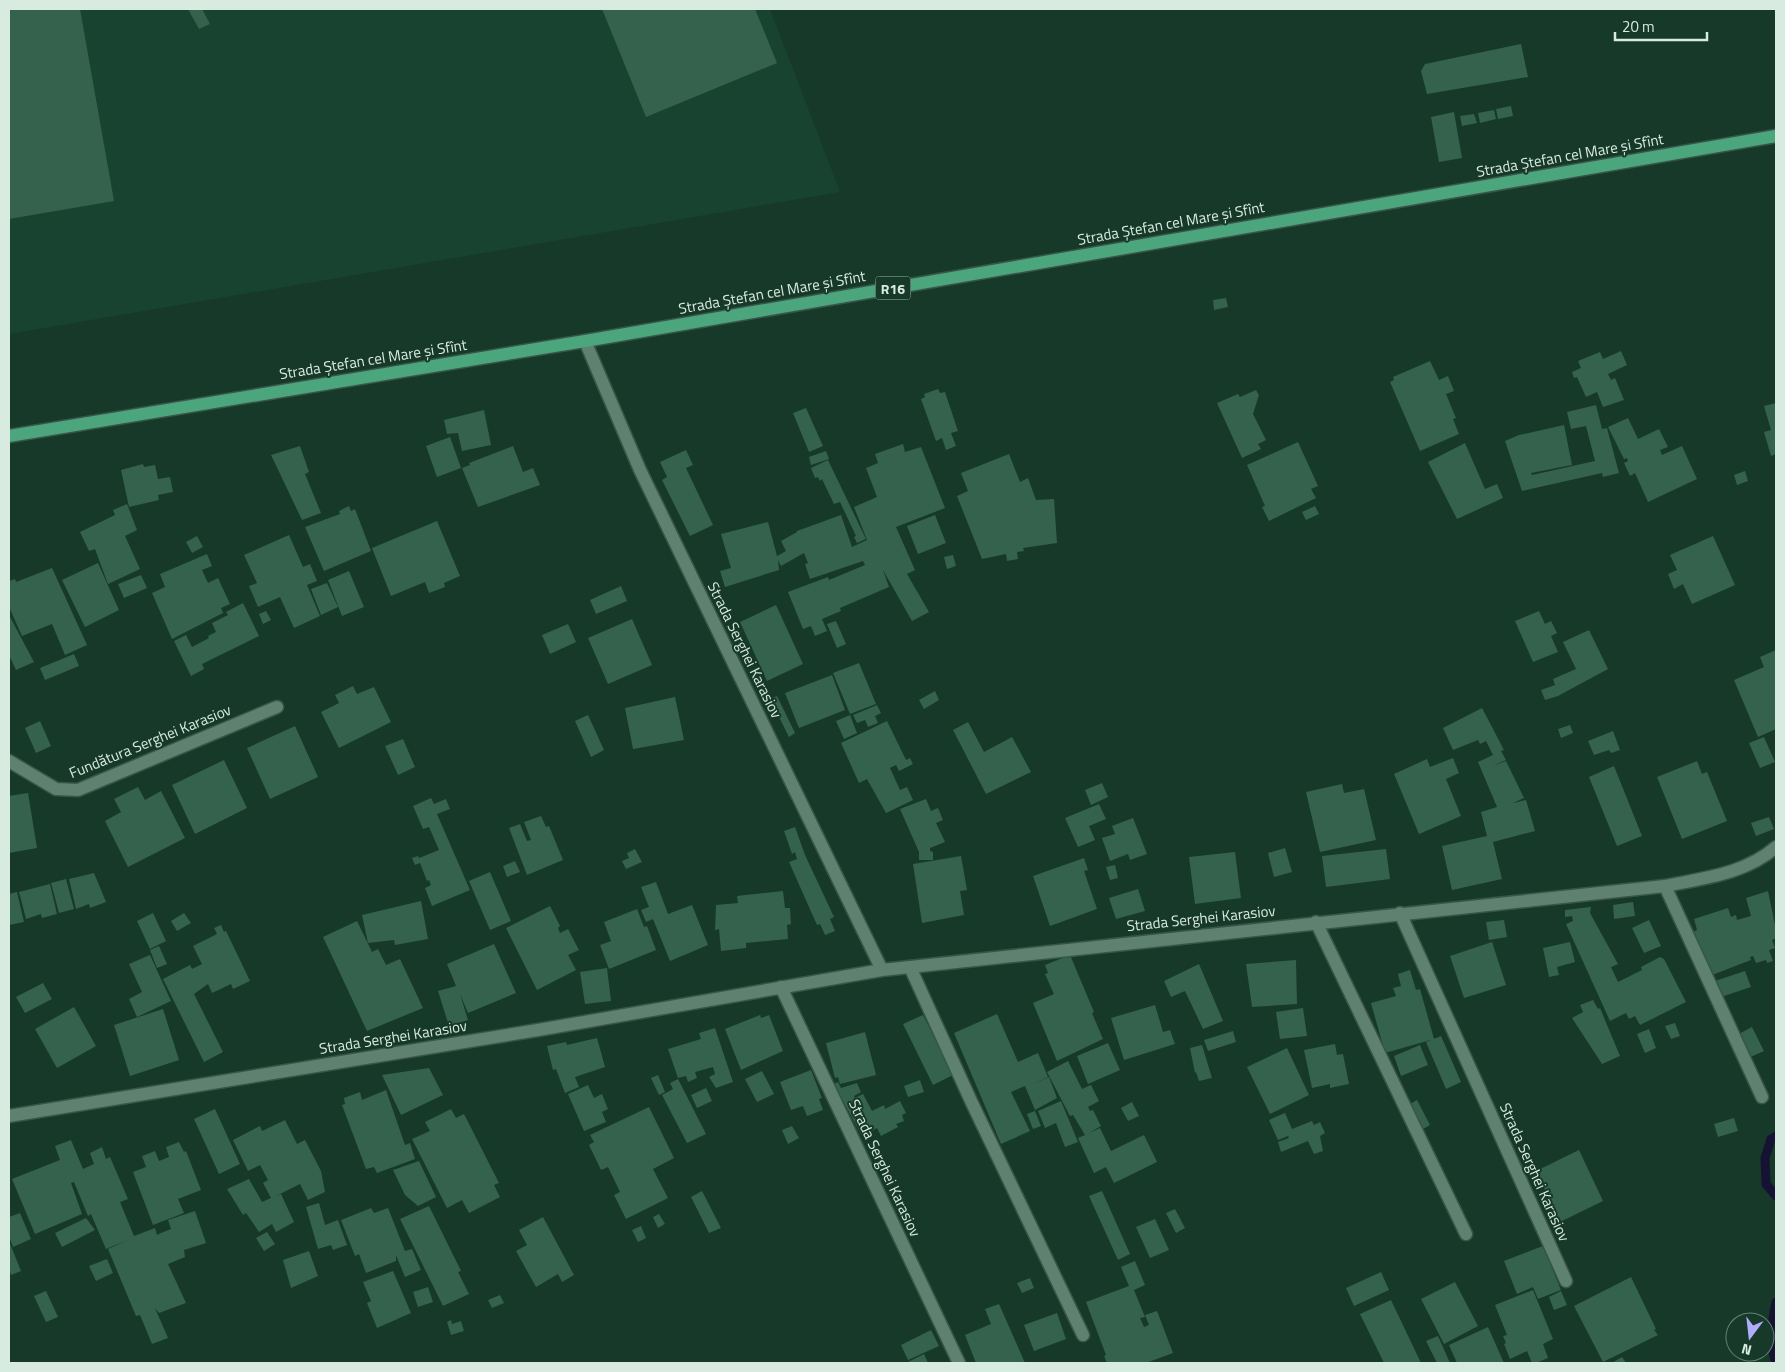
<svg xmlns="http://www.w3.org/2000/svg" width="1785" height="1372" font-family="'Titillium Web',sans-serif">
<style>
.built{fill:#184330}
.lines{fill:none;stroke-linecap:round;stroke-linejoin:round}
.stream{stroke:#161233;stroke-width:9}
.building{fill:#35624c}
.service-casing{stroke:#385547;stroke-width:15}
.minor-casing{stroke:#385547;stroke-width:15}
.primary-casing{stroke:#385547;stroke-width:15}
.service{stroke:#5e826f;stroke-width:12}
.minor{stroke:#5e826f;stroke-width:12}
.primary{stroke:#4ba57d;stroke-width:12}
.labels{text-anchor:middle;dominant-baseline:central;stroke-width:4;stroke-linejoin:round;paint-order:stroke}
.shield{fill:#173929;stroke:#9eb6a9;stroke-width:1}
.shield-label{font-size:14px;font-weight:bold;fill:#d8ebe0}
.street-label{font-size:15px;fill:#d8ebe0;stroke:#173929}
</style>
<rect width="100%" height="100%" fill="#173929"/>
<path class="built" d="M9 9H770L840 192 9 334Z"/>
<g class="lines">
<path class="stream" d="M1776 1136 1771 1139 1765 1158 1766 1184 1776 1196
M1776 1302C1772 1322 1769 1343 1776 1363"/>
</g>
<path class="building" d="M9 9H80L114 201 9 219Z
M188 9H202L210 24 199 29Z
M602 9H755L777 63 646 117Z
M1521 44 1528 77 1427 94 1421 71 1425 64Z
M1511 106 1513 116 1498 119 1496 109Z
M1494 110 1496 119 1480 123 1478 113Z
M1454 112 1462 158 1439 162 1431 117Z
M1474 114 1477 123 1462 126 1460 116Z
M1226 298 1228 307 1214 310 1213 300Z
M1621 351 1627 365 1608 374 1611 380 1615 378 1624 400 1603 407 1597 392 1586 397 1577 377 1574 378 1572 372 1581 368 1578 361 1600 352 1603 359Z
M1430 361 1439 380 1448 376 1454 391 1446 394 1456 418 1453 419 1459 434 1420 451 1390 382 1394 380 1393 377Z
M938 389 940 393 945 392 958 431 951 433 956 446 946 450 942 438 936 441 921 399 925 397 924 394Z
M1256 390 1259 395 1253 414 1266 440 1258 444 1261 449 1242 458 1217 403 1238 394 1240 397Z
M1776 403V454L1771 456 1764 432 1771 430 1764 406Z
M1596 405 1602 429 1607 428 1619 473 1603 477 1602 473 1522 491 1505 441 1519 435 1564 425 1572 465 1531 473 1532 475 1595 461 1586 426 1571 429 1567 412Z
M806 408 823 446 809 452 793 413Z
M484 410 491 445 462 451 458 433 447 434 444 420Z
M1628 418 1638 439 1659 429 1668 447 1660 450 1662 455 1682 446 1697 479 1648 502 1635 473 1630 476 1624 463 1628 461 1627 458 1624 459 1608 427Z
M450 437 461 468 437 477 426 446Z
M1298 442 1318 486 1311 489 1316 498 1269 521 1262 507 1265 506 1247 465Z
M1465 443 1485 489 1497 484 1503 498 1457 519 1428 462Z
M903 444 905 452 921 447 945 508 896 527 915 570 907 574 929 612 912 621 883 570 889 587 840 608 841 611 822 619 827 631 815 636 811 626 803 629 788 592 828 577 829 580 865 565 863 561 810 579 805 564 808 563 804 553 781 566 778 560 779 570 725 587 720 571 731 568 721 534 768 522 777 556 786 551 781 541 797 532V531L841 515 852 547 867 540 854 507 877 497 866 468 878 463 875 454Z
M300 446 309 472 305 474 321 513 302 520 271 455Z
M513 446 523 472 533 468 540 485 478 507 462 468 470 465 469 463Z
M686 450 693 465 686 468 713 525 690 536 662 480 667 477 660 462Z
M826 451 829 459 811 465 809 457Z
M1009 454 1020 482 1028 478 1036 500 1054 499 1057 543 1023 548 1024 551 1017 552 1018 559 1007 561 1006 554 982 559 957 496 968 491 961 473Z
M828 460 866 539 857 543 854 537 856 536 840 502 834 504 822 479 820 481 818 477 815 478 811 468Z
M143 464 144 467 155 465 158 479 170 477 173 492 158 495 159 500 129 507 121 470Z
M1745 471 1748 481 1737 485 1734 475Z
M127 504 137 530 125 536 140 569 108 584 95 549 89 551 80 532 115 515 113 510Z
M349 506 351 511 355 509 371 551 324 571 305 527 340 514 339 511Z
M1315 506 1319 514 1306 520 1302 512Z
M935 515 946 543 918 554 907 526Z
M437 521 460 576 444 583 445 587 429 593 425 582 391 596 372 548Z
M289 535 303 567 310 564 317 581 307 585 320 616 294 628 280 597 258 607 249 586 257 583 244 555Z
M197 536 203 547 192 553 186 542Z
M1713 536 1735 585 1692 604 1683 584 1674 589 1668 574 1677 570 1670 555Z
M207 554 212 566 202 570 208 583 218 578 230 604 221 608 223 613 172 639 152 593 165 587 160 574Z
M953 555 956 566 947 569 944 557Z
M98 563 119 610 85 627 62 580Z
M52 568 87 645 65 655 52 624 22 636 9 607V581L15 579 16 582Z
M349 571 364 607 342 616 328 580Z
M141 575 147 588 124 598 118 584Z
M327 583 338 607 321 615 311 589Z
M621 586 627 601 596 614 590 600Z
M243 603 259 636 202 664 204 669 191 676 174 641 186 635 192 647 209 638 208 636 216 632 212 623 228 615 226 612Z
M776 605 803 664 767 681 740 622Z
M266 611 271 620 263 624 259 614Z
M1539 611 1545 624 1551 621 1557 633 1551 636 1558 652 1533 662 1515 621Z
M9 615 34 662 16 670 9 655Z
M632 619 652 665 608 684 588 638Z
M836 621 846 644 837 648 827 624Z
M568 624 576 642 550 654 542 635Z
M1589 630 1608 669 1558 696 1545 700 1541 690 1555 685 1553 679 1576 669 1563 642Z
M1776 650V729L1758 737 1734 680 1764 667 1760 657Z
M74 654 79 666 45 680 40 668Z
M859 663 876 704 850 714 833 673Z
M832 675 845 710 799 728 785 693Z
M353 686 357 694 374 687 391 722 339 748 321 712 339 703 335 695Z
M935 691 939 700 924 709 919 700Z
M777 696 795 733 789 737 770 699Z
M675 697 684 740 633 749 625 708Z
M877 705 881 713 875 716 878 723 868 727 865 720 857 723 853 715Z
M1482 708 1504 750 1501 751 1506 760 1493 766 1506 761 1524 798 1513 803 1526 800 1535 831 1493 842 1502 879 1452 890 1442 846 1487 836 1481 812 1497 807 1478 762 1493 755 1486 741 1480 744 1478 740 1453 750 1443 728Z
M588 715 604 750 591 757 575 721Z
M850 715 857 733 844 739 836 721Z
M40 721 51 746 36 753 25 728Z
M887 721 906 760 910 758 913 764 899 771 896 765 890 768 900 790 907 787 913 800 886 813 867 779 859 783 841 743Z
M968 722 984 752 1012 737 1031 772 986 794 953 730Z
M1570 725 1573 733 1561 738 1558 729Z
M295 726 318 777 270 799 247 748Z
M1613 731 1620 750 1611 753 1609 750 1594 755 1588 741Z
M1764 737 1775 762 1760 768 1749 743Z
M403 739 415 767 398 775 385 746Z
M1453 758 1459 773 1446 779 1461 816 1419 834 1394 774 1427 759 1430 767Z
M224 760 247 808 195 834 172 785Z
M1697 761 1702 774 1707 772 1727 821 1682 839 1657 777Z
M1614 766 1642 836 1617 846 1589 777Z
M1102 783 1108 797 1091 805 1085 790Z
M1342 784 1344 793 1364 789 1376 840 1320 852 1306 792Z
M138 787 145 800 161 791 185 838 128 867 105 821 121 812 114 799Z
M28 793 37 848 9 853V796Z
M431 798 434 804 446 799 450 809 437 814 470 890 432 906 425 888 431 885 429 880 427 881 420 863 415 865 412 858 418 856 419 858 439 850 429 827 423 829 413 806Z
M926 799 931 811 938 808 943 820 936 823 945 842 930 848V851L933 852V860H919V852L900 809Z
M1099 804 1106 819 1089 826 1095 840 1078 847 1065 818Z
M541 816 546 827 549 826 563 860 527 875 509 828 520 824 527 841 531 840 524 822Z
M1769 817 1774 829 1756 836 1751 823Z
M1133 818 1147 854 1130 860 1128 854 1110 861 1102 838 1115 834 1112 826Z
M795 827 805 855 834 917 830 919 835 931 825 935 820 924 817 925 789 862 797 859 795 852 792 854 784 831Z
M1285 848 1292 872 1274 877 1268 853Z
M635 849 642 862 626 869 622 861 629 858 627 853Z
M1386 849 1390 879 1326 887 1322 856Z
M1235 852 1241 898 1195 904 1189 857Z
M961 856 967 890 960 891 964 915 922 923 913 864Z
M1084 858 1088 870 1084 871 1097 909 1050 926 1033 876Z
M515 861 520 872 507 877 503 866Z
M1115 865 1118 878 1110 880 1106 867Z
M490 872 511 921 490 930 469 881Z
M94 873 106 902 90 908 89 904 76 909 69 879Z
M66 879 74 909 59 913 51 883Z
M656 882 668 914 692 905 708 945 670 961 653 919 646 922 641 910 649 907 641 887Z
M50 884 57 914 42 918 41 914 26 919 19 892Z
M1138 889 1145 911 1116 919 1109 898Z
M783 891 785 908H790L791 924 787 925 788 939 746 943V948L721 951 719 929 715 930 716 905 738 903 737 896Z
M1768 891 1776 930V938L1772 940 1775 948 1769 950 1773 961 1767 963 1766 960 1756 963 1753 956 1750 957 1751 960 1707 977 1691 933 1697 930 1694 919 1728 908 1731 917 1736 915 1737 920 1751 916 1746 898Z
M17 892 24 922 9 925V894Z
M421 901 428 939 395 945 394 940 368 943 362 915Z
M1633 902 1635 916 1614 919 1613 905Z
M550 906 560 926 558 928 560 933 568 929 579 950 568 955 576 970 537 990 506 928Z
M1591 907 1590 913 1618 964 1611 967 1618 982 1642 970 1641 967 1660 957 1664 959 1686 1002 1640 1025 1635 1016 1629 1019 1626 1013 1610 1021 1566 924 1573 921 1572 916 1565 917V910Z
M637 909 644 927 647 926 656 950 609 969 600 945 611 941 604 922Z
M153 913 166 941 150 949 137 921Z
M184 913 191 923 177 931 171 921Z
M1504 920 1507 937 1489 940 1486 922Z
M1649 920 1661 946 1644 953 1632 928Z
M357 921 372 952 378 949 386 965 400 959 423 1008 367 1031 323 937Z
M221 925 224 932 226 931 250 981 233 989 231 984 212 993 208 984 194 994 223 1052 204 1062 163 979 190 965 192 969 202 964 193 946 217 934 214 928Z
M1492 942 1506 985 1464 998 1450 956Z
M1570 942 1575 962 1557 967 1559 975 1549 977 1543 948Z
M494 944 516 993 468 1013 460 994 468 1020 449 1026 438 991 456 986 447 964Z
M159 946 167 964 157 968 150 950Z
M150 955 171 1001 137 1017 129 999 142 992 129 964Z
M1070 955 1094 1012 1092 1013 1103 1039 1057 1061 1033 1003 1054 994 1045 974 1048 973 1045 965Z
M1296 960 1297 1004 1252 1007 1246 964Z
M1199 964 1223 1021 1203 1029 1185 991 1171 997 1164 981Z
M607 968 611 1001 585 1004 580 972Z
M1410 970 1416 990 1420 989 1434 1039 1385 1053 1371 1003 1396 996 1393 988 1401 986 1398 974Z
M1745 971 1751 987 1718 998 1712 982Z
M43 983 52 999 25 1013 16 997Z
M1593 1000 1598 1009 1600 1008 1620 1056 1602 1064 1572 1018 1583 1012 1580 1005Z
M1155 1005 1163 1032 1170 1030 1175 1044 1124 1060 1111 1018Z
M74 1007 96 1046 57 1068 35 1029Z
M1303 1008 1307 1036 1280 1039 1276 1012Z
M163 1009 179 1060 130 1076 114 1025Z
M997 1014 1018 1062 1038 1053 1048 1077 1031 1085 1049 1077 1057 1098 1035 1110 1025 1086 1011 1092 1030 1131 1001 1144 954 1033Z
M760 1015 761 1018 769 1015 783 1051 741 1070 725 1029Z
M923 1015 953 1075 933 1085 903 1024Z
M1675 1023 1680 1036 1671 1039 1665 1026Z
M1752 1027 1764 1051 1746 1059 1735 1036Z
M715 1028 733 1082 716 1088 709 1077 715 1074 713 1067 695 1072 697 1078 688 1082 686 1076 678 1078 668 1049 701 1039 699 1033Z
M1649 1029 1656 1048 1645 1053 1637 1034Z
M1233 1031 1236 1042 1208 1051 1204 1040Z
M865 1032 876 1075 840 1084 838 1077 835 1078 826 1043Z
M1441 1036 1461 1082 1446 1089 1426 1042Z
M597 1038 605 1067 575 1077 579 1087 565 1093 556 1069 553 1070 547 1046 566 1042 567 1045Z
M1108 1043 1120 1070 1088 1084 1077 1056Z
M1335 1044 1337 1055 1343 1054 1349 1084 1330 1088V1084L1312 1088 1304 1050Z
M1202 1045 1212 1078 1199 1081 1196 1072 1195 1073 1190 1048Z
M1420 1045 1428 1065 1401 1076 1394 1056Z
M1287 1048 1309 1095 1270 1114 1247 1067Z
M1068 1061 1082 1089 1091 1085 1099 1101 1088 1107 1090 1111 1093 1110 1101 1126 1089 1133 1100 1128 1111 1151 1144 1135 1157 1162 1114 1183 1106 1167 1094 1173 1078 1138 1085 1135 1073 1115 1070 1116 1047 1072Z
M429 1068 443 1095 401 1115 382 1075Z
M811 1070 822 1098 819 1099 823 1110 807 1116 803 1106 791 1110 780 1082Z
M762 1071 774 1094 757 1102 745 1079Z
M658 1075 665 1092 659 1095 651 1078Z
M678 1079 706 1134 687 1143 662 1095 673 1089 670 1083Z
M920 1080 924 1092 908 1097 904 1086Z
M838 1082 841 1088 857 1083 861 1092 854 1096 855 1098 863 1094 872 1111 884 1105 885 1109 900 1101 906 1113 902 1115 904 1121 896 1124 898 1127 881 1136 877 1128 862 1136 834 1084Z
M588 1085 594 1098 602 1094 608 1109 602 1112 606 1122 584 1131 568 1094Z
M706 1088 712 1101 697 1108 691 1095Z
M386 1090 405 1145 410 1143 415 1159 377 1173 374 1167 366 1169 342 1105 345 1104 344 1098 360 1092 362 1100Z
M1417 1100 1430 1125 1423 1129 1410 1104Z
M1061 1101 1078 1142 1065 1147 1056 1123 1045 1128 1038 1111Z
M1132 1102 1139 1116 1128 1121 1121 1108Z
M649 1107 674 1158 653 1169 668 1198 626 1219 614 1195 620 1192 608 1167 601 1170 589 1145 594 1142 590 1135Z
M215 1109 240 1164 219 1174 194 1119Z
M451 1109 456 1118 464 1114 499 1183 494 1185 500 1197 469 1213 462 1200 447 1208 412 1139 430 1131 425 1122Z
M1035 1111 1041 1126 1033 1129 1027 1114Z
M1285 1113 1292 1129 1312 1121 1314 1125 1320 1122 1325 1133 1320 1136 1323 1151 1314 1154 1308 1141 1281 1152 1278 1142 1289 1138 1288 1136 1278 1140 1269 1120Z
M1734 1118 1738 1131 1718 1137 1714 1124Z
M285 1120 297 1144 305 1140 321 1171 325 1192 308 1200 300 1184 272 1198 281 1194 294 1222 276 1232 272 1224 259 1232 246 1213 243 1215 227 1189 249 1179 262 1202 271 1198 263 1183 268 1180 260 1165 248 1171 233 1140 260 1126 262 1131Z
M792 1126 799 1138 788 1144 782 1130Z
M71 1140 83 1169 94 1164 90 1153 102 1147 106 1159 110 1157 128 1199 120 1202 134 1236 155 1228 157 1235 161 1233 171 1229 168 1220 195 1211 206 1243 184 1250 185 1257 168 1264 186 1303 159 1313 155 1308 168 1338 152 1344 140 1315 136 1316 108 1249 128 1240 106 1249 91 1214 88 1216 74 1182 71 1183 82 1214 35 1234 12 1179 60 1160 55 1146Z
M179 1142 184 1152 186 1151 201 1190 178 1199 184 1213 153 1225 133 1172 146 1167 142 1156 155 1151 159 1161 169 1157 166 1147Z
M1579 1150 1603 1201 1560 1222 1536 1171Z
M419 1161 436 1197 418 1206 405 1195 393 1170Z
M702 1191 721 1228 709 1233 691 1197Z
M1102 1191 1130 1254 1118 1260 1089 1196Z
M319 1203 325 1225 338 1220 347 1245 333 1250 331 1245 318 1249 306 1207Z
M429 1206 461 1271 458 1272 469 1294 443 1306 400 1219Z
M371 1208 374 1213 388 1208 405 1251 412 1249 421 1270 405 1277 396 1255V1261L366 1273 359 1254 355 1256 341 1220Z
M1175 1209 1185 1228 1176 1233 1166 1213Z
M20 1213 31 1239 13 1247 9 1236V1217Z
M659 1214 665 1224 658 1228 653 1217Z
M543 1217 574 1275 562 1282 558 1274 536 1287 516 1251 527 1245 519 1230Z
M86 1218 95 1230 62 1247 55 1233Z
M1155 1219 1169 1250 1150 1258 1136 1227Z
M641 1226 646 1238 638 1242 632 1230Z
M267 1232 275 1244 264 1251 256 1238Z
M9 1241 21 1271 11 1275 9 1269Z
M1543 1246 1561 1290 1538 1299 1533 1287 1517 1294 1504 1261Z
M309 1251 318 1276 291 1288 283 1260Z
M107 1259 113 1273 96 1281 89 1266Z
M1135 1261 1145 1285 1134 1290 1145 1317 1140 1318 1144 1327 1149 1325 1145 1315 1157 1311 1173 1353 1146 1363H1107L1104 1356 1106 1355 1086 1302 1129 1286 1121 1267Z
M393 1271 411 1313 377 1328 367 1303 371 1301 363 1282Z
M1381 1272 1389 1290 1354 1306 1346 1288Z
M1631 1277 1656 1329 1654 1330 1658 1335 1603 1362 1574 1306Z
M1030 1278 1034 1288 1022 1293 1017 1283Z
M1455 1282 1478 1326 1444 1344 1421 1299Z
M428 1287 433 1302 418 1307 413 1292Z
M1533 1290 1553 1339 1543 1344 1548 1358 1536 1363H1532L1527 1351 1510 1359 1504 1344 1506 1343 1503 1336 1507 1335 1495 1305Z
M46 1291 58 1317 46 1322 34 1296Z
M1561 1291 1567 1305 1554 1310 1549 1297Z
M500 1295 504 1303 492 1308 488 1300Z
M1391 1300 1421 1363H1384L1360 1314Z
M999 1304 1025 1363H976L965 1335 991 1324 985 1309Z
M1057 1313 1066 1339 1034 1351 1024 1325Z
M451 1320 452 1324 461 1321 464 1331 451 1335 447 1322Z
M1488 1327 1504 1363H1457L1449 1345Z
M931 1330 939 1346 908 1360 901 1345Z
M1438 1336 1450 1363H1437L1426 1341Z
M924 1354 928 1363H906Z
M1622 1357 1626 1363H1612Z"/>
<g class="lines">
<g class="service-casing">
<path id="service" d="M1665 886 1762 1097
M1400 913 1566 1281
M1316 922 1466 1234
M910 967 971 1101 1083 1335
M781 987 959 1363"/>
</g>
<g class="minor-casing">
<path id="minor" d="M585 341 640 470 882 970
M9 761 56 789 78 790 277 707
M9 1116 538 1030 882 970 1665 886C1704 878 1745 874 1776 847"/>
</g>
<g class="primary-casing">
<path id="primary" d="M9 436 585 341 1776 136"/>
</g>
<use href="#service" class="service"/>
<use href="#minor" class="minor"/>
<use href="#primary" class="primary"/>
</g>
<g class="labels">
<rect class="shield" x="875.5" y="276.5" width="35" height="23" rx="4"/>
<g class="shield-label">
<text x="893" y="288">R16</text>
</g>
<g class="street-label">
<text transform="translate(1570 155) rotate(-10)">Strada Ștefan cel Mare și Sfînt</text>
<text transform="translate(1171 223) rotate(-10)">Strada Ștefan cel Mare și Sfînt</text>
<text transform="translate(772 292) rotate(-10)">Strada Ștefan cel Mare și Sfînt</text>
<text transform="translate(373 359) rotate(-9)">Strada Ștefan cel Mare și Sfînt</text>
<text transform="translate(745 650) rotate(64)">Strada Serghei Karasiov</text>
<text transform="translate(150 741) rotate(-22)">Fundătura Serghei Karasiov</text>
<text transform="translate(1201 918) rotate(-6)">Strada Serghei Karasiov</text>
<text transform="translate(393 1037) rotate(-9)">Strada Serghei Karasiov</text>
<text transform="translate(885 1168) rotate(65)">Strada Serghei Karasiov</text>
<text transform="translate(1535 1172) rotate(66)">Strada Serghei Karasiov</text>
</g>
</g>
<rect width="1785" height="1372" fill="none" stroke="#d8ebe0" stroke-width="20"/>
<g transform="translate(1750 1337) rotate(195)"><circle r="24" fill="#173929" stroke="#648072"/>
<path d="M0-4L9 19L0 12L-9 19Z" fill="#b0aefa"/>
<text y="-8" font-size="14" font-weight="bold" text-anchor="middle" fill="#d8ebe0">N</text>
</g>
<path d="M1615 32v8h92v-8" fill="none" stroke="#d8ebe0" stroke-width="2.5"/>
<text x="1622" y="32" font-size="15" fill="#d8ebe0" stroke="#173929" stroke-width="4" paint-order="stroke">20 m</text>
</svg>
